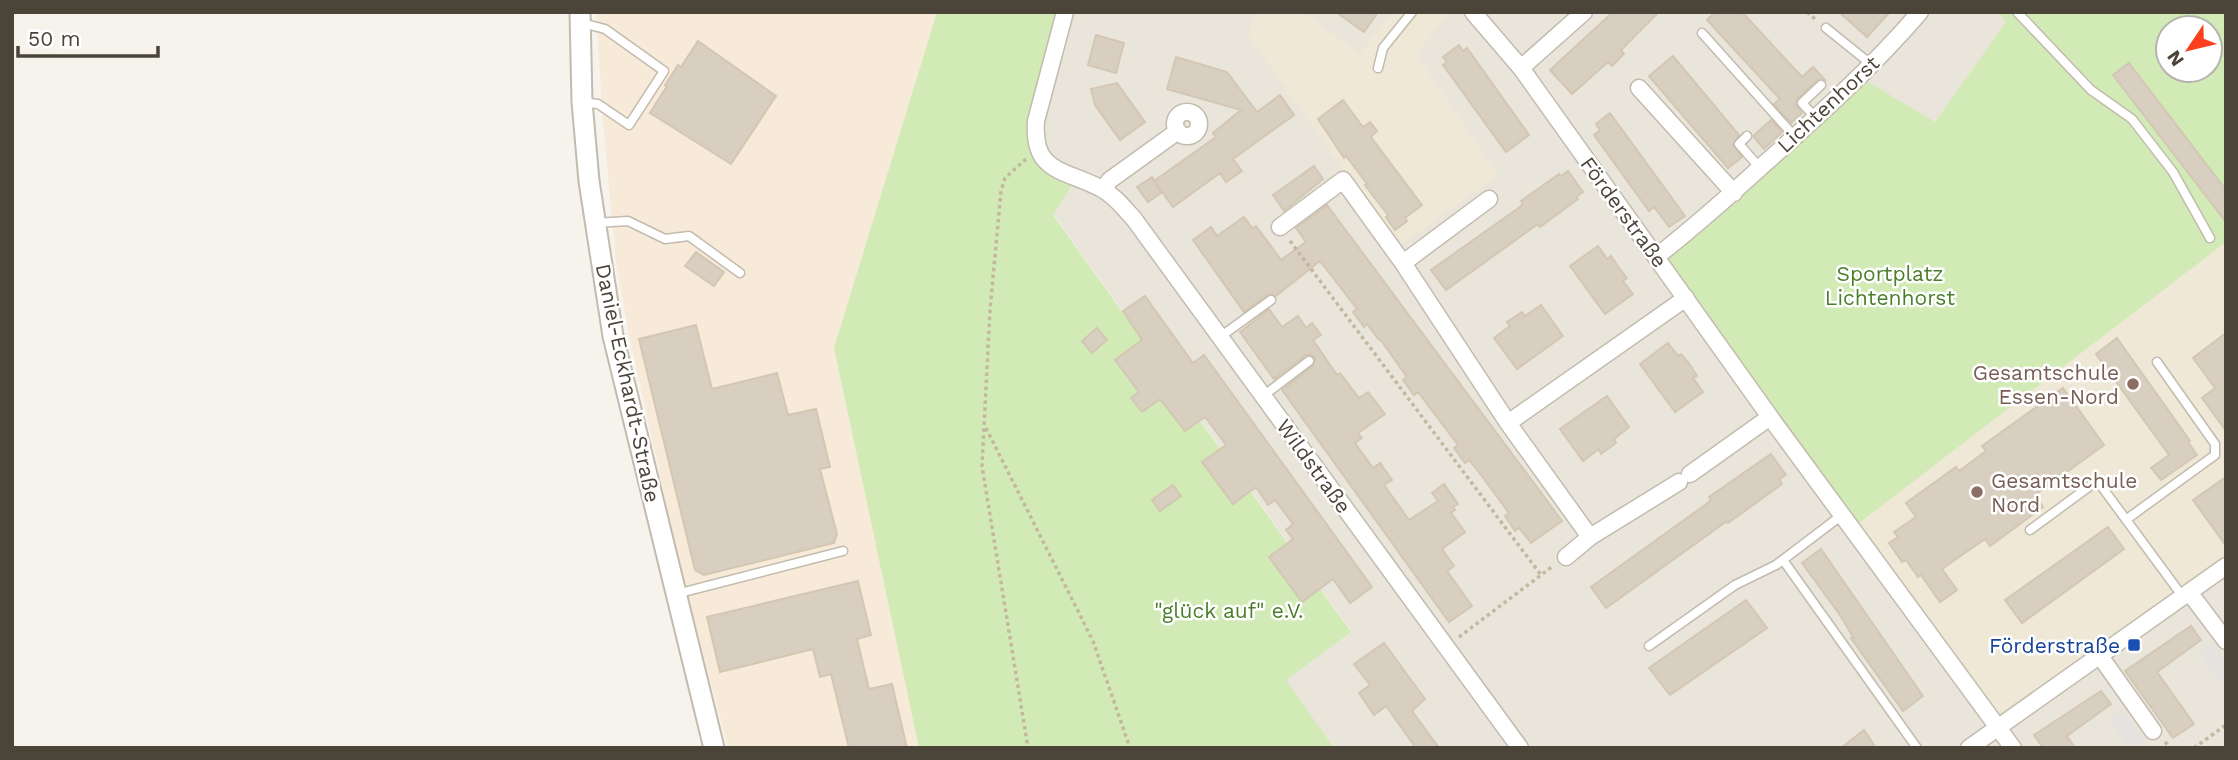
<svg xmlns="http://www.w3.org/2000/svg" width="2238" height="760" font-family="'Work Sans',sans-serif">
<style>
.residential{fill:#eae5da}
.commercial{fill:#f7ead8}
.education{fill:#efe8d6}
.green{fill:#d2eab5;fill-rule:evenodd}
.parking{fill:#e5e3e0}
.building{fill:#d8cfc1;stroke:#d3c7b4;stroke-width:2}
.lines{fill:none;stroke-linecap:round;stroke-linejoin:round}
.service-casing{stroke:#c2bbae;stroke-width:11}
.minor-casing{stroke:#c2bbae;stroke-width:19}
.tertiary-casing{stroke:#c2bbae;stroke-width:23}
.path{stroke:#c4b79f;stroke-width:3.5;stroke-dasharray:3.5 3.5;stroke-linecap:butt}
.service{stroke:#fff;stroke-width:8}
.minor{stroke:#fff;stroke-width:16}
.tertiary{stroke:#fff;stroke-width:19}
.education-dot{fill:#8d6e63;stroke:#fff;stroke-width:2.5}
.transit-dot{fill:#1a4fb4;stroke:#fff;stroke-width:2.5}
.labels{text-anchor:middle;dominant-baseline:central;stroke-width:5;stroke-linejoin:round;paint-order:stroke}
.street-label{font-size:21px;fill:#4b4439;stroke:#fff}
.park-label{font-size:21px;fill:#4a7f2a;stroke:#fff}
.education-label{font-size:21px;fill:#785e54;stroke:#fff;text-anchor:end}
.transit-label{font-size:21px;fill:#164399;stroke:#fff;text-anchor:end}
</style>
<rect width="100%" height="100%" fill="#f6f3ec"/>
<path class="residential" d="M1068 12H2142L2168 70 2226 92V748H1333L1285 680 1351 631 1053 214 1075 180 1046 159 1039 121Z"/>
<path class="commercial" d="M596 12H937L834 348 919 748H728L682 573 630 340 616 263 603 121Z"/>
<path class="education" d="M1255 12H1303L1360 54 1392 12H1451L1416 54 1498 175 1398 247 1248 35Z
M2226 242V559L1996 723 1855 526Z"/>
<path class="green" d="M937 12H1063L1032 136 1075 180 1053 215 1351 632 1286 680 1334 748H919L834 348Z
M1998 12H2226V242L1855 526 1662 257 1863 79 1935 122 2006 22ZM2168 28H2210V70H2168Z"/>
<path class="parking" d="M2213 642 2226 659V679L2222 683 2199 653Z
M2122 710 2145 739 2133 748H2129L2108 721Z"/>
<path class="building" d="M1336 12H1378L1364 32Z
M1613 12H1659L1621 50 1624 54 1612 66 1608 62 1572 94 1550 70Z
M1715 12H1742L1802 77 1813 67 1825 80H1817L1797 99 1796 105 1802 113 1791 123 1774 104 1780 99 1707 20Z
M1839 12H1890L1867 37Z
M1096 35 1124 43 1116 73 1088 65Z
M698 41 776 96 731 164 650 113 667 86 665 85 678 65 681 67Z
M1459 45 1463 51 1467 48 1529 135 1506 152 1443 65 1447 62 1443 57Z
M1673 56 1739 135 1733 145 1742 157 1728 168 1649 76Z
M1176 57 1227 72 1257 112 1280 95 1294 115 1233 159 1242 171 1226 182 1220 173 1173 207 1155 182 1161 193 1148 202 1137 187 1152 177 1154 181 1216 137 1213 133 1241 110 1167 89Z
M2129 63 2226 190V222L2113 75Z
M1117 83 1145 122 1120 140 1095 105 1091 89Z
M1343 100 1363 127 1370 122 1377 131 1371 137 1422 205 1405 218 1407 221 1395 230 1386 217 1388 215 1365 185 1367 184 1346 156 1344 158 1318 119Z
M1610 113 1685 216 1669 227 1654 207 1649 211 1594 135 1600 130 1596 124Z
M1771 120 1782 132 1764 149 1753 136Z
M1314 166 1323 179 1284 211 1273 195Z
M1568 171 1583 192 1576 197 1578 199 1540 227 1538 224 1446 290 1431 270 1517 209 1523 204 1521 201 1559 174 1561 176Z
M1327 205 1562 521 1531 543 1519 528 1515 531 1505 516 1509 513 1481 475 1469 460 1465 463 1454 448 1458 445 1418 392 1414 395 1403 380 1407 377 1380 339 1379 340 1367 324 1364 327 1353 312 1357 309 1320 261 1276 296 1268 294 1244 312 1193 240 1211 227 1217 236 1244 217 1253 229 1256 226 1281 260 1306 242 1296 228Z
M1598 246 1607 259 1611 256 1617 265 1627 278 1623 281 1633 294 1605 314 1570 266Z
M696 252 724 272 714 286 685 266Z
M1145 296 1193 363 1204 355 1372 587 1350 603 1333 579 1302 602 1269 557 1293 539 1286 530 1293 524 1275 500 1268 505 1256 487 1233 504 1202 462 1226 445 1209 422 1205 417 1185 431 1160 399 1142 412 1131 398 1139 392 1115 360 1142 340 1123 311Z
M1541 305 1563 336 1517 369 1494 338 1510 326 1507 322 1522 312 1525 316Z
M1269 309 1282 327 1298 316 1306 328 1312 323 1321 335 1313 340 1337 375 1340 373 1359 398 1368 392 1385 414 1358 433 1362 438 1355 443 1373 468 1380 463 1392 480 1384 485 1409 520 1438 501 1432 493 1444 484 1458 504 1453 507 1455 510 1451 513 1465 532 1442 549 1454 566 1447 571 1472 606 1449 622 1282 390 1313 366 1315 358 1311 355H1306L1274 379 1240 332Z
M696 325 712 389 777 373 788 415 816 409 830 467 820 469 837 534 834 543 704 575 695 570 639 339Z
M1097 328 1107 340 1092 353 1082 341Z
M2226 333V431L2202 398 2215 388 2193 358Z
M2117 338 2190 441 2188 442 2197 455 2161 480 2151 468 2169 455 2096 354Z
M1668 343 1678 356 1681 354 1688 362 1697 376 1693 378 1703 392 1675 412 1640 364Z
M2063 388 2104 445 2035 495 2043 507 1990 546 1985 539 1942 569 1957 590 1940 602 1921 575 1918 577 1906 560 1902 562 1889 543 1898 537 1894 532 1916 517 1906 503 1956 467 1959 471 1986 451 1982 446Z
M1607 396 1629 427 1614 439 1616 443 1601 454 1599 449 1583 461 1560 429Z
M1771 454 1786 475 1779 479 1782 484 1728 523 1727 521 1606 608 1591 587 1705 505 1711 500 1709 497Z
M2226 477V546L2193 500Z
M1173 485 1181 496 1160 511 1152 500Z
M2108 527 2124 549 2022 623 2005 600Z
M1821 549 1923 696 1903 711 1851 638 1853 637 1840 615 1802 563Z
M858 581 871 635 857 639 869 689 892 684 907 748H849L831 674 820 677 813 649 720 672 707 617Z
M1746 600 1767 628 1670 695 1649 668Z
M2191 626 2201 640 2157 672 2194 724 2173 738 2125 671Z
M1384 643 1425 699 1412 711 1439 748H1416L1386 706 1374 715 1359 693 1370 685 1354 664Z
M2101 691 2111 704 2067 736 2075 748H2043L2034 735Z
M1864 730 1876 748H1841Z"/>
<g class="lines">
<g class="service-casing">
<path id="service" d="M2017 12 2091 90 2132 119 2173 172 2210 238
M1826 28 1872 65
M1702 33 1795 137
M1378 68 1383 48 1412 12
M582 102 598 104 629 125 664 71 605 29 582 23
M1816 118 1802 103 1821 85
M1747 136 1739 144 1760 168
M595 223 628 221 665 239 689 236 740 273
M1220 337 1271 300
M1263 396 1309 361
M2127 519 2215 455V444L2157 362
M2030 530 2094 483H2099L2183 597
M1783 560 1917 748
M676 594 843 551
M1649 646 1735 585 1776 565 1842 515"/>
</g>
<g class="minor-casing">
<path id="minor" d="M1065 12 1036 121C1032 174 1065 169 1102 189 1115 196 1124 208 1134 219L1520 748
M1473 12 1521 68 1770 417 2013 748
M1521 68 1584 12
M1639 88 1734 193
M1175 124a12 12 0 1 1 24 0a12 12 0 1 1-24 0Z
M1103 189 1110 180 1178 131
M1489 199 1403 263 1508 423
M1280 227 1343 180 1403 263
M1656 257C1693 228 1728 197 1762 166 1817 117 1872 68 1920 12
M1690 474 1770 417
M1590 537 1508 423 1686 298
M1566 557 1590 537 1679 482
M2189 592 2226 641
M2100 656 2153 731
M1969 748 2226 566"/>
</g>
<g class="tertiary-casing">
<path id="tertiary" d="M580 12 582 102 589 181 613 336 714 748"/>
</g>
<path class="path" d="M1807 12 1816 20
M1026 159 1005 178 1001 191 990 310 982 466 1028 748
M1290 241 1541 575
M986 428 1093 641 1130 748
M1459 637 1553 566
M2165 742 2171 748
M2194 748 2226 725"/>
<use href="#service" class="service"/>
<use href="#minor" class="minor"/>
<use href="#tertiary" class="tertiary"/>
</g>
<g class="education-dot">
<circle cx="2133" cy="384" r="7"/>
<circle cx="1977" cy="492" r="7"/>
</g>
<rect class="transit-dot" x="2127" y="638" width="14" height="14" rx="3.5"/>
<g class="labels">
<g class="street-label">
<text transform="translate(1828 104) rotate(-43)">Lichtenhorst</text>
<text transform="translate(1624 212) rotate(54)">Förderstraße</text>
<text transform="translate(628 383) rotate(78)">Daniel-Eckhardt-Straße</text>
<text transform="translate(1314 466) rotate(54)">Wildstraße</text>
</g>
<g class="park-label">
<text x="1890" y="273">Sportplatz<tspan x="1890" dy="24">Lichtenhorst</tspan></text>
<text x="1229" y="610">"glück auf" e.V.</text>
</g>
<g class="education-label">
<text x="2119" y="372">Gesamtschule<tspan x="2119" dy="24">Essen-Nord</tspan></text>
<text x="1991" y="480" text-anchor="start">Gesamtschule<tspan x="1991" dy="24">Nord</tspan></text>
</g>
<g class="transit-label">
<text x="2120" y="645">Förderstraße</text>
</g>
</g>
<rect width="2238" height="760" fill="none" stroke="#4b4439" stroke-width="28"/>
<g transform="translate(2189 49) rotate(235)"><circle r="33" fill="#ffffff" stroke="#b7b4b0" stroke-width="2"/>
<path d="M0-5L12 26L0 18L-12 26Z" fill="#fc3f1d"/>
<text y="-10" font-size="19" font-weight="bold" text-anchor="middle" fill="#4b4439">N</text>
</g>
<path d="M18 46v10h140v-10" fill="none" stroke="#4b4439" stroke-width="3.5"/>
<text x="28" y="46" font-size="21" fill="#4b4439" stroke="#ffffff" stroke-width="5" paint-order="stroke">50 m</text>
</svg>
